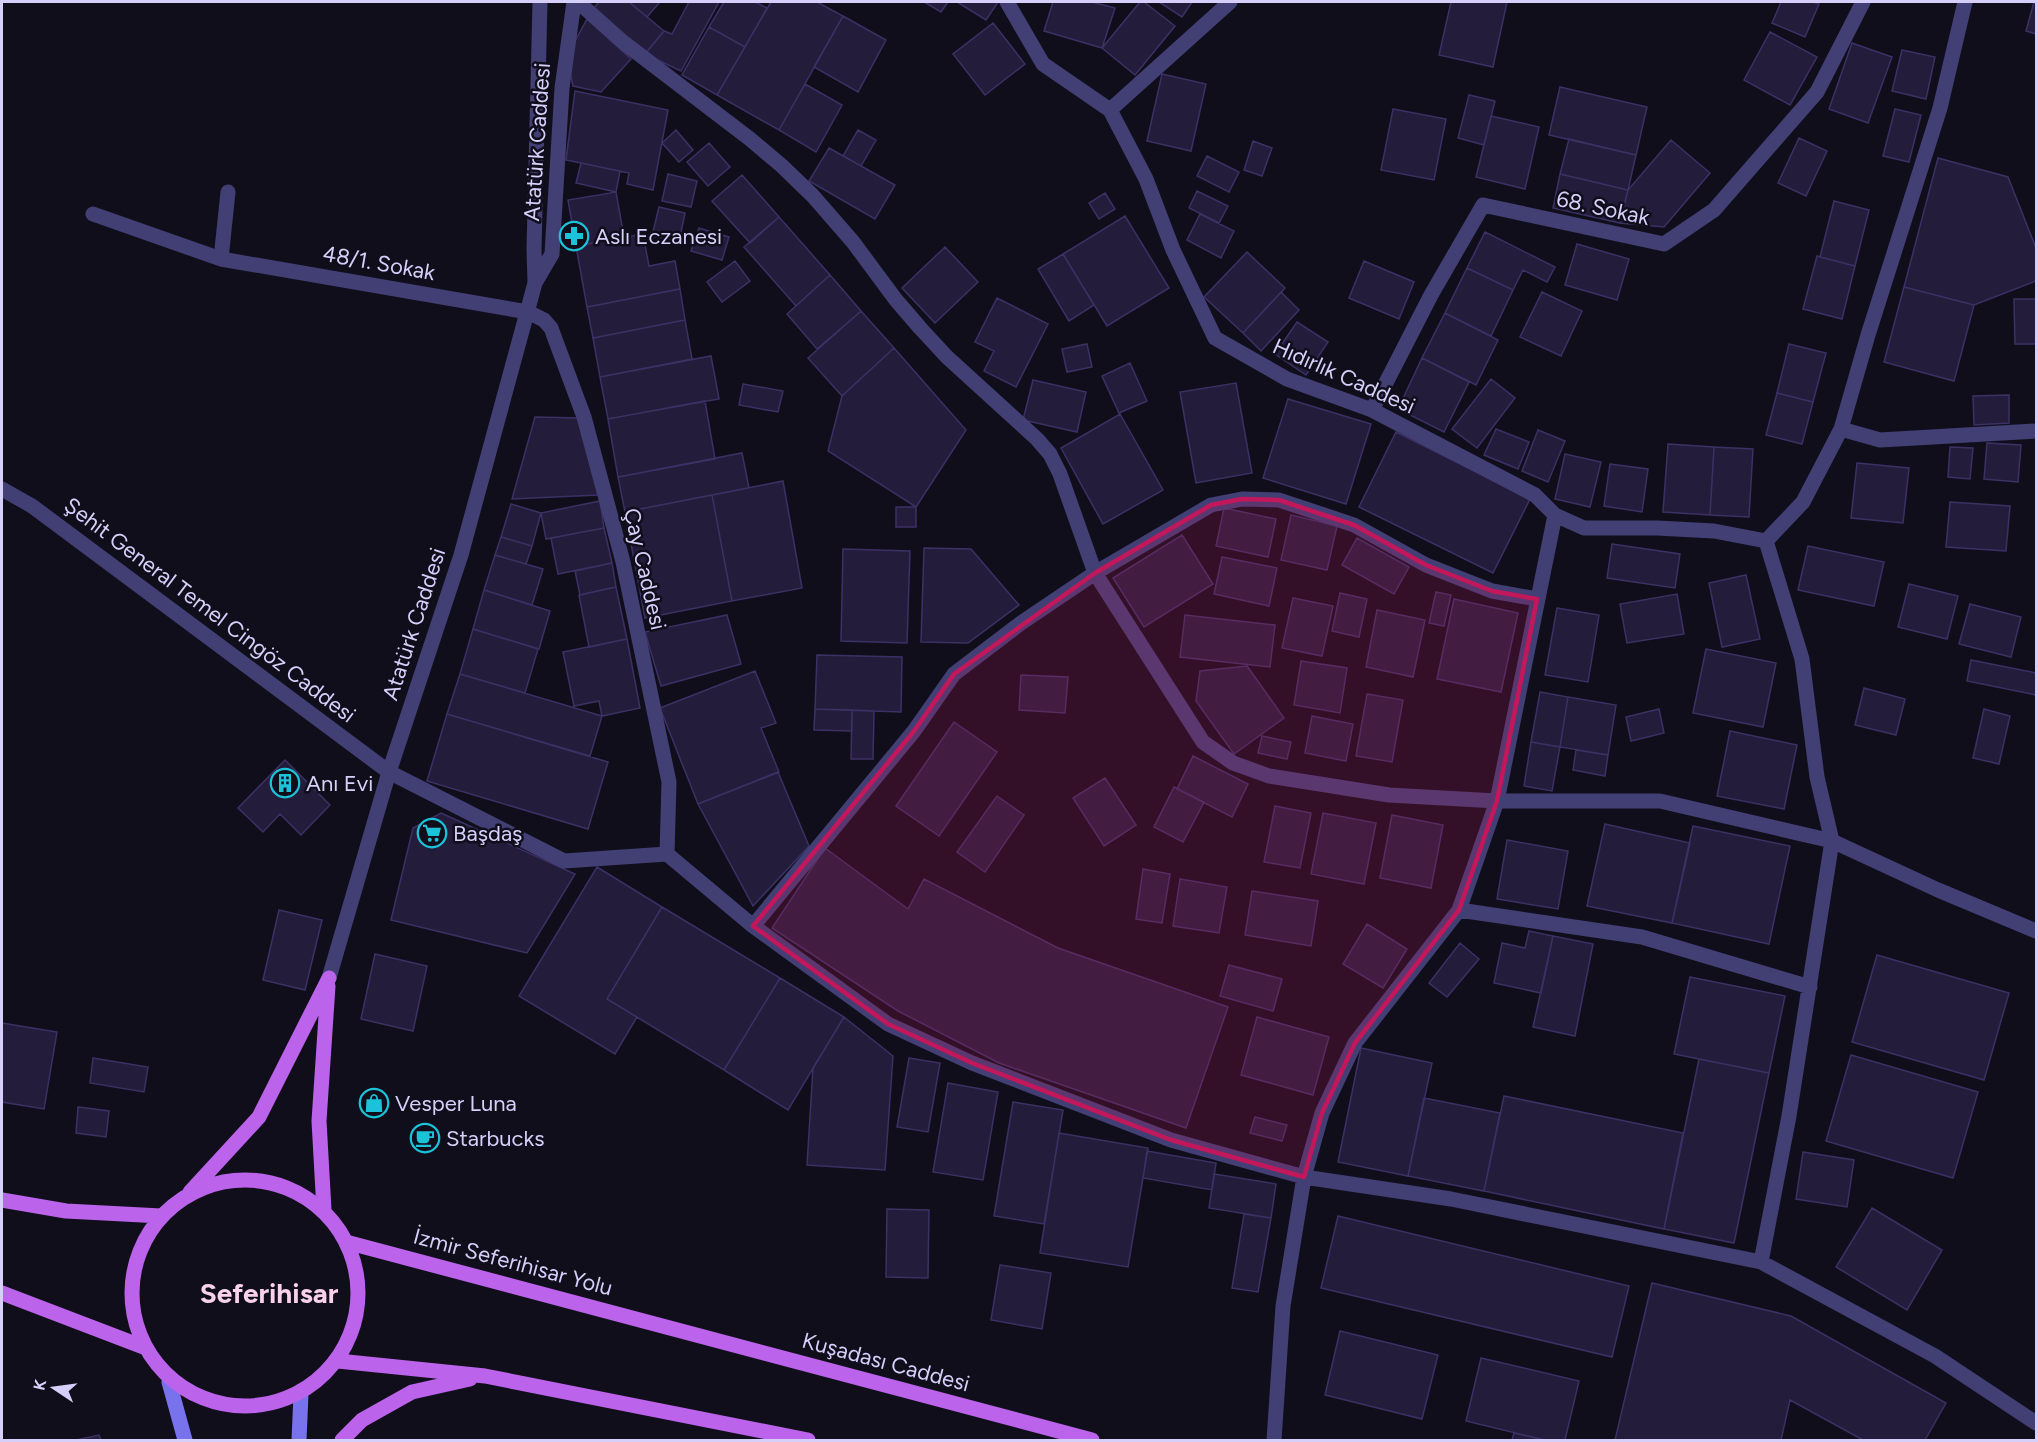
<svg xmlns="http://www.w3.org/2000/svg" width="2038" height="1442" font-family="Figtree,sans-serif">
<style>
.building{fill:#231d3b;stroke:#3c3164;stroke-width:1.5}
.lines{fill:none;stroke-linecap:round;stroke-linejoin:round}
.minor{stroke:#423f75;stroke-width:15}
.tertiary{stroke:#423f75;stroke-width:15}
.secondary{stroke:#7872ed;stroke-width:15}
.primary{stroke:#bb64eb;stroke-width:15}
.marked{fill:#c2185b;fill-opacity:0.2;stroke:#c2185b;stroke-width:4.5;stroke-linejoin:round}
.labels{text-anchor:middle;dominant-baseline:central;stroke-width:5;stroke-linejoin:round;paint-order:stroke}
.street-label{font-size:22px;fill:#d5cff9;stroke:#110e1c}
.poi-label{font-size:22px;fill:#d5cff9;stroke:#110e1c;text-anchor:start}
.district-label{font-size:28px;font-weight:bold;fill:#f9d1ea;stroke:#110e1c}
</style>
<rect width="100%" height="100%" fill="#110e1c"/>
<path class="building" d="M599 2H629L664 31 645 54 592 10Z
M629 2H660L647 17Z
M689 2H719L681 71 645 54 664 31 672 34Z
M724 2H755L767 8 745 47 709 27Z
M771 2H817L843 16 779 130 717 95Z
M924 2H948L941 12Z
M957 2H998L986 20Z
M1053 2H1092L1115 8 1102 48 1044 31Z
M1140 2H1144L1175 26 1135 75 1102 48Z
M1159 2H1192L1182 17Z
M1451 2H1507L1493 67 1439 55Z
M1781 2H1812L1819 4 1805 37 1772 23Z
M2034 2H2036V34L2026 31Z
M843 16 886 40 858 92 814 67Z
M587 19 631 59 601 92 573 86 567 56Z
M993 23 1025 64 985 95 953 54Z
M709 27 745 47 717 95 682 75Z
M1770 32 1817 57 1790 105 1744 80Z
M1852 43 1892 57 1868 123 1829 109Z
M1902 50 1935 57 1926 99 1892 91Z
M1162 74 1206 84 1191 151 1147 141Z
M805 84 842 105 816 152 779 130Z
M1560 87 1647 107 1636 155 1549 135Z
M575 91 668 110 653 190 627 184 629 173 566 160Z
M1469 95 1495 101 1484 145 1458 138Z
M1393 109 1446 119 1434 180 1381 170Z
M1895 109 1921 115 1909 162 1883 156Z
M1491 116 1539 127 1525 189 1476 177Z
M676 130 693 150 679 162 662 143Z
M858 130 876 140 861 166 843 156Z
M1799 138 1827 151 1806 196 1778 183Z
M1569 139 1636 155 1628 190 1560 174Z
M1671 140 1710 173 1664 227 1620 223 1628 190Z
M1253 141 1272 148 1262 176 1244 170Z
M709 143 730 167 708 186 687 162Z
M829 148 895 185 875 219 809 181Z
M1207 156 1239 172 1229 192 1197 176Z
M1938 158 2008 177 2036 248V281L1974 305 1904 287Z
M581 163 620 171 616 192 576 183Z
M668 174 697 181 691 207 662 201Z
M1560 174 1628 190 1620 223 1553 208Z
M742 175 779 217 750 243 712 201Z
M1197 191 1228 206 1219 223 1189 208Z
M616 192 624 237 576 246 568 200Z
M1105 193 1115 209 1099 219 1089 203Z
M1834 201 1869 210 1855 266 1820 257Z
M659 207 685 213 679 242 652 236Z
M1200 214 1234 231 1221 258 1187 240Z
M1125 216 1169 288 1107 326 1063 254Z
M779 217 830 275 796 306 744 247Z
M699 228 729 237 722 260 691 251Z
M1485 232 1555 267 1547 282 1523 270 1513 290 1467 268Z
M643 234 649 266 675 261 680 289 587 307 576 246Z
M1577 244 1629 259 1617 300 1565 285Z
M945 247 978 282 935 323 902 288Z
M1247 252 1285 288 1243 333 1204 297Z
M1063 254 1094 305 1069 321 1038 269Z
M1817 256 1855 266 1842 319 1803 309Z
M735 261 750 281 722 302 707 282Z
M1364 261 1414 282 1399 319 1349 298Z
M1467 268 1513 290 1491 336 1445 313Z
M830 275 861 311 817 349 787 314Z
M1904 287 1974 305 1954 381 1884 362Z
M680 289 685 320 593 338 587 307Z
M1281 292 1299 310 1261 351 1243 333Z
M1542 292 1582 311 1561 356 1520 337Z
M997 298 1048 324 1016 387 984 371 994 351 975 342Z
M2014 299H2036V344H2015Z
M861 311 894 348 842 396 808 358Z
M1445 313 1498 340 1476 385 1422 358Z
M685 320 692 359 600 377 593 338Z
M1297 322 1328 342 1306 375 1275 354Z
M1087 344 1092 367 1067 372 1062 349Z
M1789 344 1826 353 1813 402 1777 393Z
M894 348 966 430 916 507 828 451 842 396Z
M711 356 719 399 608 419 600 377Z
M1422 358 1469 382 1444 432 1398 409Z
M1130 363 1147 401 1119 413 1102 376Z
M1491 379 1515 398 1477 448 1452 429Z
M1033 380 1086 392 1077 432 1023 420Z
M1236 383 1252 473 1196 483 1180 392Z
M743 384 783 391 778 412 739 405Z
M1777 393 1813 402 1802 444 1766 435Z
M2009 395V423L1974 425 1973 396Z
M1288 399 1371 424 1346 504 1263 478Z
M705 401 715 459 618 477 608 419Z
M1120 414 1163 490 1103 524 1061 448Z
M535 417 581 418 598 495 512 499Z
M1496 429 1529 442 1518 469 1484 455Z
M1538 430 1565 441 1548 482 1522 471Z
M1396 432 1530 499 1493 573 1359 507Z
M1987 443 2021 445 2018 482 1984 479Z
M1668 444 1714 447 1710 515 1663 512Z
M1714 447 1753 449 1749 517 1710 515Z
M1950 447 1973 448 1970 479 1948 477Z
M742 453 749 488 625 512 618 477Z
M1565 454 1601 462 1590 507 1555 499Z
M1857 463 1909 468 1903 523 1851 518Z
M1610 464 1648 469 1642 512 1604 506Z
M783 481 802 588 732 601 712 495Z
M712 495 732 601 645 618 625 512Z
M600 501 604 528 546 539 541 513Z
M1950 502 2010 506 2006 551 1946 547Z
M511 504 541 513 532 546 501 537Z
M896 507H916V527H896Z
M1224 508 1276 519 1268 557 1216 546Z
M1291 515 1337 526 1327 570 1281 560Z
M604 528 612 563 558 574 551 538Z
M1182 535 1213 584 1144 627 1113 578Z
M501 537 532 546 526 564 495 555Z
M1357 538 1409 567 1394 594 1342 565Z
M1612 544 1680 554 1675 588 1607 578Z
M1808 546 1884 562 1874 606 1798 590Z
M924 548 971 549 1019 605 968 643 921 642Z
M843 549 910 551 907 643 841 641Z
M495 555 543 569 532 605 484 590Z
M1222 557 1277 568 1269 606 1214 594Z
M612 563 616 587 580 595 575 571Z
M1746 575 1760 639 1722 647 1709 583Z
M1909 584 1958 596 1947 639 1898 627Z
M616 587 627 639 589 647 579 595Z
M484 590 550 611 539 649 473 629Z
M1436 592 1451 595 1444 626 1429 623Z
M1340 593 1367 599 1359 637 1332 631Z
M1677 594 1684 634 1627 643 1620 604Z
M1293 598 1333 606 1322 656 1282 648Z
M1454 599 1518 613 1501 692 1437 679Z
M1970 604 2021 617 2011 657 1959 644Z
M1557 608 1599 615 1588 682 1545 675Z
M1377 610 1425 620 1413 677 1366 667Z
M727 615 741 664 661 686 645 632Z
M1185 615 1275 625 1270 667 1180 657Z
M473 629 538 649 525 693 460 674Z
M627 639 640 708 602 716 599 701 574 706 563 652Z
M1706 649 1776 663 1763 727 1693 713Z
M817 655 902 657 901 712 815 709Z
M1971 660 2036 673V695L1967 681Z
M1301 661 1347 668 1340 713 1294 705Z
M1247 666 1284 718 1234 754 1196 701 1200 671Z
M755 671 776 723 761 728 779 772 698 804 660 708Z
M460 674 602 716 590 756 447 714Z
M1021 675 1068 677 1065 713 1019 710Z
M1864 688 1905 699 1896 735 1855 725Z
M1540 692 1568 697 1560 747 1531 742Z
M1367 694 1403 700 1392 762 1356 756Z
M1568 697 1616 705 1608 755 1560 747Z
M815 709 852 710V731L814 730Z
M1659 709 1664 733 1631 741 1626 717Z
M1984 709 2010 716 1999 764 1973 758Z
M852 710 874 711 873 759H851Z
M447 714 608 762 588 829 427 781Z
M1312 716 1353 724 1346 761 1305 753Z
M954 722 997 752 939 836 896 806Z
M1730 731 1797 745 1784 809 1717 796Z
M1262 736 1291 742 1287 759 1258 753Z
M1531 742 1560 747 1552 791 1524 786Z
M1576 750 1608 755 1605 776 1573 770Z
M1193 756 1248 784 1232 817 1177 789Z
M285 760 330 805 301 835 280 814 263 832 238 808Z
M778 772 809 846 753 906 698 804Z
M1105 778 1136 825 1104 846 1073 798Z
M1174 787 1204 802 1183 842 1154 827Z
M997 796 1024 815 985 872 957 852Z
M1275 806 1311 813 1300 868 1264 862Z
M441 813 575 874 527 953 391 920 413 828Z
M1323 813 1376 823 1364 884 1311 874Z
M1392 815 1443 825 1431 888 1380 878Z
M1605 824 1690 843 1672 923 1587 906Z
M1693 826 1790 846 1769 944 1672 923Z
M1507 840 1568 851 1558 909 1497 899Z
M825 848 908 909 924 879 1058 948 1228 1007 1186 1128 999 1063 898 1011 772 928Z
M597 867 662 907 607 999 637 1017 615 1054 519 996Z
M1143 869 1170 874 1162 923 1136 919Z
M1180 879 1227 887 1219 933 1173 926Z
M1252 891 1318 901 1311 946 1245 935Z
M662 907 780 978 724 1070 607 999Z
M279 910 322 920 305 990 263 980Z
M1367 924 1407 949 1383 988 1343 964Z
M1529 931 1553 936 1541 993 1494 983 1502 943 1525 948Z
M1553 936 1593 944 1575 1036 1533 1027Z
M1460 943 1479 959 1447 997 1429 983Z
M375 954 427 966 413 1031 361 1019Z
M1877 955 2009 993 1984 1080 1852 1042Z
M1229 965 1282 979 1273 1011 1220 996Z
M1690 977 1785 996 1769 1073 1674 1054Z
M780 978 844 1017 788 1110 724 1070Z
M844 1017 893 1056 885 1170 807 1165 813 1068Z
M1257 1017 1329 1037 1313 1095 1241 1075Z
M2 1023 57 1032 44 1109 2 1102Z
M1361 1048 1432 1063 1408 1176 1338 1162Z
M1851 1055 1978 1092 1953 1178 1826 1141Z
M93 1058 148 1067 144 1092 90 1083Z
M909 1058 940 1063 928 1132 897 1127Z
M1699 1059 1769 1073 1734 1243 1664 1229Z
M948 1083 998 1092 983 1180 933 1172Z
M1504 1096 1683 1133 1664 1229 1484 1191Z
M1424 1098 1500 1113 1484 1191 1408 1176Z
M1013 1102 1063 1110 1044 1224 994 1216Z
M78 1107 109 1111 106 1137 76 1133Z
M1255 1117 1287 1125 1282 1141 1250 1133Z
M1059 1133 1148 1148 1128 1267 1040 1253Z
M1147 1151 1216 1163 1212 1190 1143 1178Z
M1803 1152 1854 1160 1847 1207 1796 1199Z
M1214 1174 1276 1184 1271 1218 1209 1208Z
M1872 1208 1942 1250 1907 1310 1836 1267Z
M887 1209 929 1210 928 1278 886 1277Z
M1244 1214 1271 1218 1258 1292 1232 1288Z
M1338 1216 1629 1286 1612 1357 1321 1288Z
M1000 1265 1051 1273 1042 1329 991 1320Z
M1652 1283 1791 1316 1946 1403 1925 1440H1863L1790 1400 1781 1440H1615Z
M1340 1331 1438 1355 1422 1419 1325 1395Z
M1481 1358 1579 1381 1565 1440H1545L1466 1421Z
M1514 1433 1545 1440H1512Z
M99 1435 101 1440H76Z"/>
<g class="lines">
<path class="minor" d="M578 2 623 42 750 139 782 166 813 196 853 242 896 300 921 329 947 357 1037 439 1050 454 1060 474 1095 573 1203 742 1233 763 1269 776 1389 795 1497 801H1660L1832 841 1938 890 2036 931
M1007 2 1043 64 1110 110 1146 179 1173 250 1215 338 1287 379 1372 410 1535 495 1555 515 1584 528H1657L1714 531 1766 541
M1110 110 1230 2
M93 214 221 259 228 192
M221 259 528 312 544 320 551 328 584 417 623 562 669 782 667 854
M1372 410 1431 295 1483 205 1664 244 1714 210 1817 92 1863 2
M1841 429 1880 440 2036 431
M2 489 32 506 389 772 564 861 667 854 753 926 888 1024 972 1063 1171 1140 1304 1177 1451 1199 1761 1262 1935 1356 2036 1423
M1766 541 1803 502 1841 429 1868 335 1940 108 1965 2
M1459 910 1642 937 1810 987
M753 926 914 731 954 674 1021 623 1095 573 1211 505 1242 499 1279 500 1354 525 1426 565 1492 591 1537 599
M1761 1262 1789 1116 1832 841 1817 777 1802 659 1766 541
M1274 1440 1283 1306 1304 1177 1322 1113 1355 1043 1459 910 1497 801 1555 515"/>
<path class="tertiary" d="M535 283 534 249 540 2
M329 978 389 772 461 555 535 283 552 254 562 88 574 2"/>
<path class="secondary" d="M169 1382 185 1440
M299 1440 301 1394"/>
<path class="primary" d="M132 1293a113 113 0 1 1 226 0a113 113 0 1 1-226 0Z
M190 1192 259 1117 329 978
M2 1200 66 1211 161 1216
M324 1210 319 1121 328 986
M346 1242 1092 1440
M2 1293 146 1348
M338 1361 485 1376 808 1440
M342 1440 362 1420 412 1392 470 1379"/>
</g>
<path class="marked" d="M1242 499 1279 500 1354 525 1426 565 1492 591 1537 599 1497 801 1459 910 1355 1043 1322 1113 1304 1177 1171 1140 972 1063 888 1024 753 926 914 731 954 674 1095 573 1211 505Z"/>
<defs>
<g id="pharmacy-ring" transform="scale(1.5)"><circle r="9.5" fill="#110e1c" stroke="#1cc2d8" stroke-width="1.5"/><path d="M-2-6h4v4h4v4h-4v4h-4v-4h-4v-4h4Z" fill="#1cc2d8"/></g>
<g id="building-ring" transform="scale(1.5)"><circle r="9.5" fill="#110e1c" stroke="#1cc2d8" stroke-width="1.5"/><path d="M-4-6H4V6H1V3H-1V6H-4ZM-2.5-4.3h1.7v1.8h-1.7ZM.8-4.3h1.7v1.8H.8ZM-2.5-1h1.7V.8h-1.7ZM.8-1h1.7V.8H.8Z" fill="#1cc2d8"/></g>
<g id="supermarket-ring" transform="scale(1.5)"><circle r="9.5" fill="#110e1c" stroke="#1cc2d8" stroke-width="1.5"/><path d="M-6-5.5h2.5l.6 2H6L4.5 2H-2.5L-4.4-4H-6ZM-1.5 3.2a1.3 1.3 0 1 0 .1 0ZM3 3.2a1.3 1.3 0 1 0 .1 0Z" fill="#1cc2d8"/></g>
<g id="shop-ring" transform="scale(1.5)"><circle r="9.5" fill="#110e1c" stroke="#1cc2d8" stroke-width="1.5"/><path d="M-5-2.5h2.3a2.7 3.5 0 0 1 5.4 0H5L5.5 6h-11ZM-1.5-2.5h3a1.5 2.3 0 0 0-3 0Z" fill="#1cc2d8"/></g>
<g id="cafe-ring" transform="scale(1.5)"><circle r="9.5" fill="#110e1c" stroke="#1cc2d8" stroke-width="1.5"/><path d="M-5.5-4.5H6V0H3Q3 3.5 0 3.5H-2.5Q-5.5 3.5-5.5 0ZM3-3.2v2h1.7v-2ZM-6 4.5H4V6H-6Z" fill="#1cc2d8"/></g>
</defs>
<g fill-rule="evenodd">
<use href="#pharmacy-ring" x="574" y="236"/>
<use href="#building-ring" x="285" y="783"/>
<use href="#supermarket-ring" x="432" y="833"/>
<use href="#shop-ring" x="374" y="1103"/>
<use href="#cafe-ring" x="425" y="1138"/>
</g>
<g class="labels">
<g class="street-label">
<text transform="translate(537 142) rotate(-86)">Atatürk Caddesi</text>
<text transform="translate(1603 208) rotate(12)">68. Sokak</text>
<text transform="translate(379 263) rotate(10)">48/1. Sokak</text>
<text transform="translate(1344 376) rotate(24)">Hıdırlık Caddesi</text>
<text transform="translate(645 569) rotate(77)">Çay Caddesi</text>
<text transform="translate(210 610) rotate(37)">Şehit General Temel Cingöz Caddesi</text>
<text transform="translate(414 624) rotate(-72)">Atatürk Caddesi</text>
<text transform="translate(513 1262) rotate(15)">İzmir Seferihisar Yolu</text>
<text transform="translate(886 1362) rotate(15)">Kuşadası Caddesi</text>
</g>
<g class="poi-label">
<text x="595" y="236">Aslı Eczanesi</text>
<text x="306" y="783">Anı Evi</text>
<text x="453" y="833">Başdaş</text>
<text x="395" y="1103">Vesper Luna</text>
<text x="446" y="1138">Starbucks</text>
</g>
<g class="district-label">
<text x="269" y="1293">Seferihisar</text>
</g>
</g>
<rect width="2038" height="1442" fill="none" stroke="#d5cff9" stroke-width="6"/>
<g transform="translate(54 1388) rotate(283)" stroke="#110e1c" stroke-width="4.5" paint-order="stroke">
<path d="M0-4.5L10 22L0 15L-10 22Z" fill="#d5cff9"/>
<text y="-9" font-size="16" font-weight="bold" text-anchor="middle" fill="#d5cff9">K</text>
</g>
</svg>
